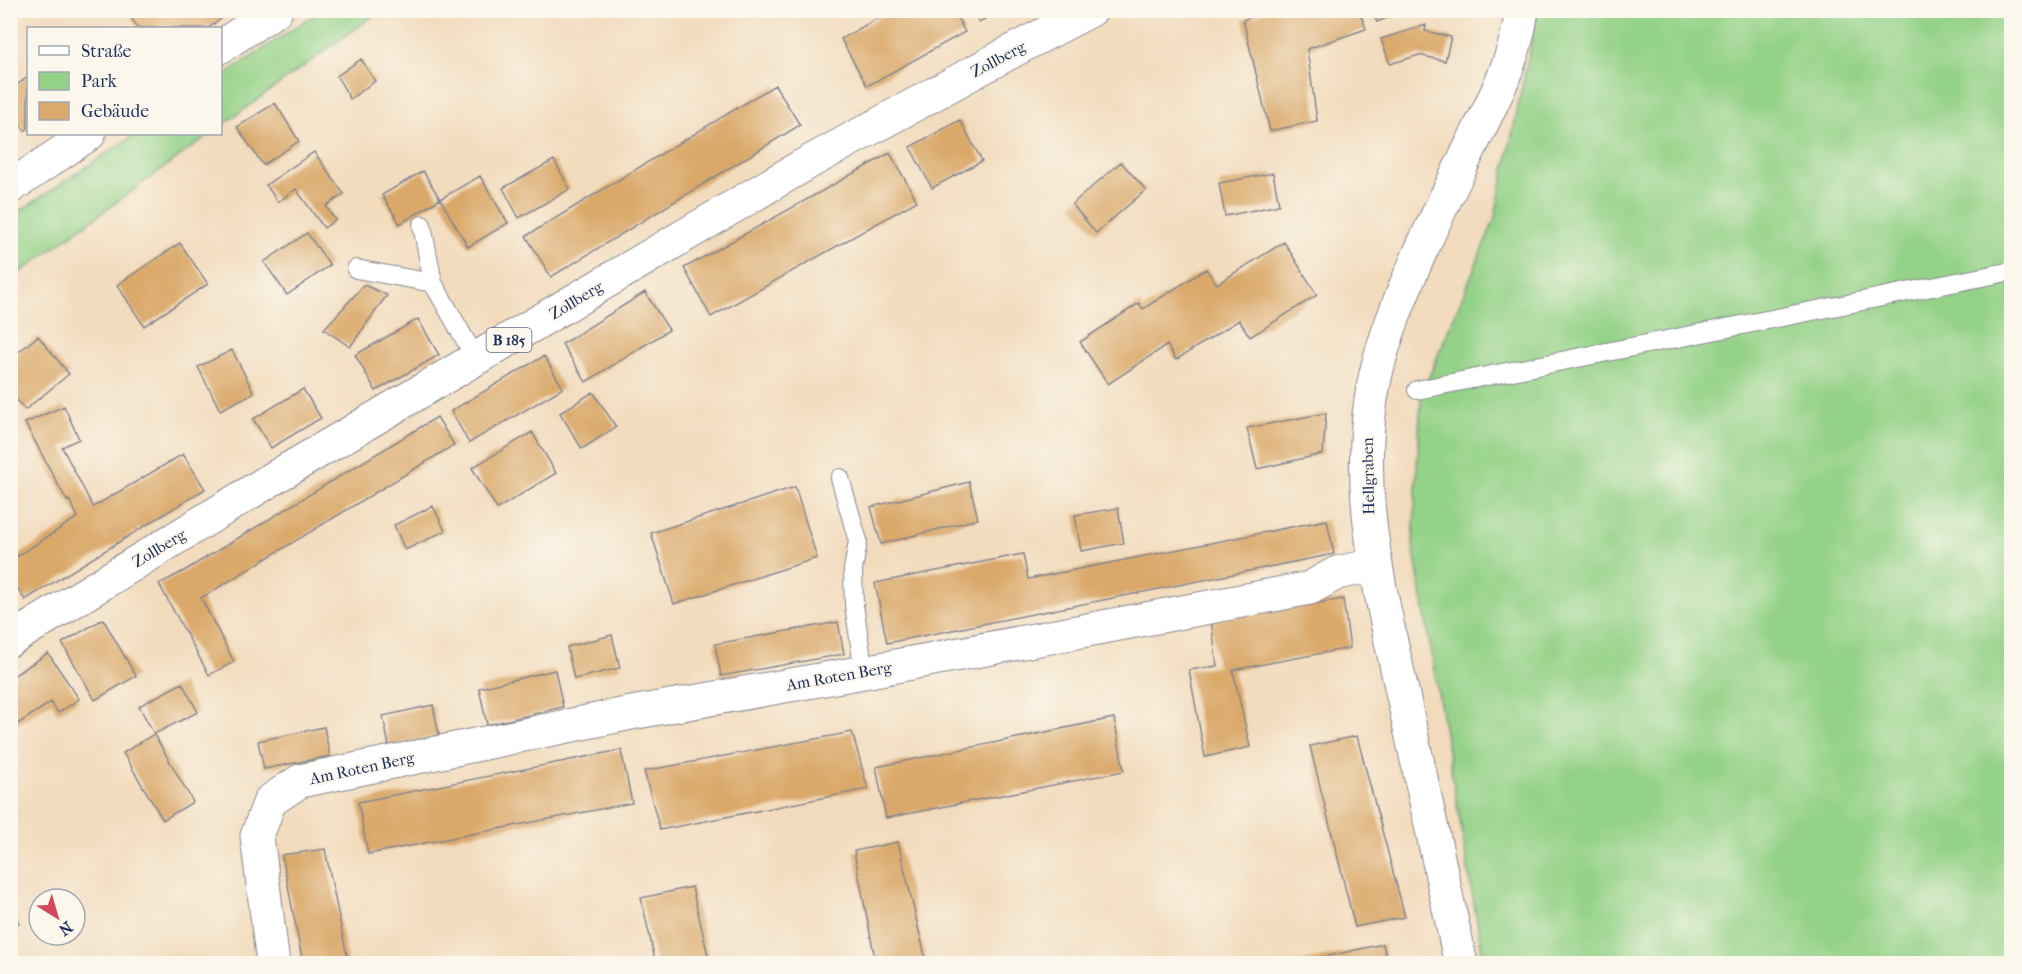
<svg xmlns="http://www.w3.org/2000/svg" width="2022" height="974" font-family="'IM FELL French Canon',serif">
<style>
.green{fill:#94d288;stroke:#588073;stroke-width:1.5}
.building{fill:#daa96b}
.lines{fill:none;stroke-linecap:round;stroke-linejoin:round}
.service-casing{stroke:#86868e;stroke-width:20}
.minor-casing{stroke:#86868e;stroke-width:35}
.primary-casing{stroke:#86868e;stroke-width:35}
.service{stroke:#fff;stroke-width:18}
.minor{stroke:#fff;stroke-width:33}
.primary{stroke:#fff;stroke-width:33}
.labels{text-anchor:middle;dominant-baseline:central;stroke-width:4.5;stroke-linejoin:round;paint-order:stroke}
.shield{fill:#fbf7ec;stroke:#5e6b89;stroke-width:1.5}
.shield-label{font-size:15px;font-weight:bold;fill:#1b2f5e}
.street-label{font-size:16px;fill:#1b2f5e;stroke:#fbf7ec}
</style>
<rect width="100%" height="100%" fill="#fbf7ec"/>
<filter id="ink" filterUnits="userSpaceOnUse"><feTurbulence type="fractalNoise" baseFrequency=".0167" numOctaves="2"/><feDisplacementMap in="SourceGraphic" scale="12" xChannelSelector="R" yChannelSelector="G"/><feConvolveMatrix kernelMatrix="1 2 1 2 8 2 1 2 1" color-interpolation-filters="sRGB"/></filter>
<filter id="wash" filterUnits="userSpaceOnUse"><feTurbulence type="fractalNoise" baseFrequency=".008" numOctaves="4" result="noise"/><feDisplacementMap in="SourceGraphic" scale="24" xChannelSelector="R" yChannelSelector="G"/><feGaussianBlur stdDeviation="1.35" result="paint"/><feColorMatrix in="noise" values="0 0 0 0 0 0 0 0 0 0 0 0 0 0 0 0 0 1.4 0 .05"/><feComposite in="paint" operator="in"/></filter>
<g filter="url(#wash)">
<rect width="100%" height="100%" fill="#f2dcbd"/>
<path class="green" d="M320 11H380L221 126V77Z
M1538 11H2011V963H1484L1413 545 1421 396 1494 221Z
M136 134H210L11 279V217Z"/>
<g id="blocks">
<path class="building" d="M136 10H234L208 28H138L129 15Z
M892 10H953L965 32 867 86 841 39Z
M973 10H1001L979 22Z
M1270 10H1359L1366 29 1307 49 1317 121 1270 131 1243 20Z
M1372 10H1405V11L1377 22Z
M1426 25 1425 31 1451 37 1445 61 1419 55 1390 64 1381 39Z
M361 59 375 81 350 99 337 76Z
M28 77V128L25 131 10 110V90Z
M775 85 800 125 551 277 526 236Z
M275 103 299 141 263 165 237 127Z
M960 120 982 161 932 188 910 147Z
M314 152 344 194 326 206 335 220 324 228 296 189 278 202 266 185Z
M890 153 917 201 711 317 684 268Z
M554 160 570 189 519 218 503 188Z
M1121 162 1146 190 1096 233 1072 204Z
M423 171 440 199 400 224 382 195Z
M1273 173 1279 205 1225 216 1219 183Z
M480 176 508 223 468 247 440 199Z
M307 233 330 265 287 295 264 262Z
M1284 242 1317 295 1250 337 1239 320 1176 360 1167 345 1108 384 1080 342 1139 303 1143 309 1206 269 1217 284Z
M180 243 208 284 144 326 117 285Z
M364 285 387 295 350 347 324 329Z
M645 292 669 330 586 382 562 344Z
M418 319 439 355 376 391 355 355Z
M38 336 69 374 25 410 10 392V359Z
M232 350 254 393 220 410 198 367Z
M544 356 563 388 469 443 451 411Z
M303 389 321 418 271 448 253 419Z
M593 392 616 427 582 449 560 413Z
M64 406 79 439 62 447 93 507 183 454 205 489 25 600 10 577V561L78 517 69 500 67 501 25 423Z
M1326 413 1323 454 1257 469 1247 428Z
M437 417 454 445 201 598 234 662 209 675 159 584 184 571Z
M532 432 556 473 497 509 472 468Z
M969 482 978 519 881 544 871 507Z
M795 487 817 558 674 604 651 533Z
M433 506 445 531 405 550 394 525Z
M1118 508 1124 543 1081 551 1075 515Z
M1327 520 1334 554 887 643 875 583 1023 554 1028 579Z
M1343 599 1350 648 1233 670 1250 747 1205 757 1189 670 1217 666 1211 620Z
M103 619 136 676 95 700 62 643Z
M838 622 844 654 721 676 715 644Z
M612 635 620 668 574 679 567 647Z
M48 653 79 699 58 713 51 702 10 729V678Z
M555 670 563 707 487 725 479 688Z
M182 683 198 712 154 734 193 802 163 820 123 753 154 734 139 706Z
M433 705 439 735 389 746 383 716Z
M1114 718 1124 771 886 818 876 767Z
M324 727 330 756 264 769 258 741Z
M852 732 868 789 660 830 644 771Z
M1357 736 1405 917 1355 927 1310 746Z
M621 750 632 803 368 854 358 802Z
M898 842 920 935 927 964H876L854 851Z
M325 849 344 942 349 964H303L282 855Z
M692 887 710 964H656L641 898Z
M10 908 19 923 10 927Z
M1383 944 1388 964H1296V963Z"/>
</g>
</g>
<g filter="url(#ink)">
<use href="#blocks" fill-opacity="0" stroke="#86868e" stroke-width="1.5"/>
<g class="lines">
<g class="service-casing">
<path id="service" d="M422 225 433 283
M356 269 433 283 476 359
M1417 390 2012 271
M840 478 858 541 853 570 854 605 864 672"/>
</g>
<g class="minor-casing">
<path id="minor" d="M220 47 276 10
M10 187 89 134
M273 964 257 836 270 801 300 781 631 713 864 672 1310 588 1337 573 1375 565
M1461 964C1442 877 1424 791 1405 705 1380 588 1346 469 1382 351 1403 283 1436 218 1467 154 1490 107 1515 63 1522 10"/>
</g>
<g class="primary-casing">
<path id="primary" d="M10 640 272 479 804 165 1018 48 1091 10"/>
</g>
<use href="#service" class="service"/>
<use href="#minor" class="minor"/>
<use href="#primary" class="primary"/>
</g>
</g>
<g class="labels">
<rect class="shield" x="486.5" y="328" width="45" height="24" rx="4.5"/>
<g class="shield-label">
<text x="509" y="340">B 185</text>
</g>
<g class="street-label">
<text transform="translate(998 59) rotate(-28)">Zollberg</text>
<text transform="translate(576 300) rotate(-31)">Zollberg</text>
<text transform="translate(1368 476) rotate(-91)">Hellgraben</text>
<text transform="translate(159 548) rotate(-31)">Zollberg</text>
<text transform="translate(839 676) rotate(-10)">Am Roten Berg</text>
<text transform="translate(362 768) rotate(-12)">Am Roten Berg</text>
</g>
</g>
<rect width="2022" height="974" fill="none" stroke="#fbf7ec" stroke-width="36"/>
<rect x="27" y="27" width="195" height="108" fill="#fbf7ec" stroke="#a1a7b3" stroke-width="1.5"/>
<rect x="39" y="46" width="30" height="9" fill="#ffffff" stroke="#a1a7b3" stroke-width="1.5"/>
<text x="81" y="57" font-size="18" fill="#1b2f5e">Straße</text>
<rect x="39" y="72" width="30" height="18" fill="#94d288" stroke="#a1a7b3" stroke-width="1.5"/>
<text x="81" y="87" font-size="18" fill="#1b2f5e">Park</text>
<rect x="39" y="102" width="30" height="18" fill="#daa96b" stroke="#a1a7b3" stroke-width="1.5"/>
<text x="81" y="117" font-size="18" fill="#1b2f5e">Gebäude</text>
<g transform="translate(57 917) rotate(143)"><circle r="28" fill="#fbf7ec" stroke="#a1a7b3" stroke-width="1.5"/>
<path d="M0-4.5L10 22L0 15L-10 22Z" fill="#d1495b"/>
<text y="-9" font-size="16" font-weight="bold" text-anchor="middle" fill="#1b2f5e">N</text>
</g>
</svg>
